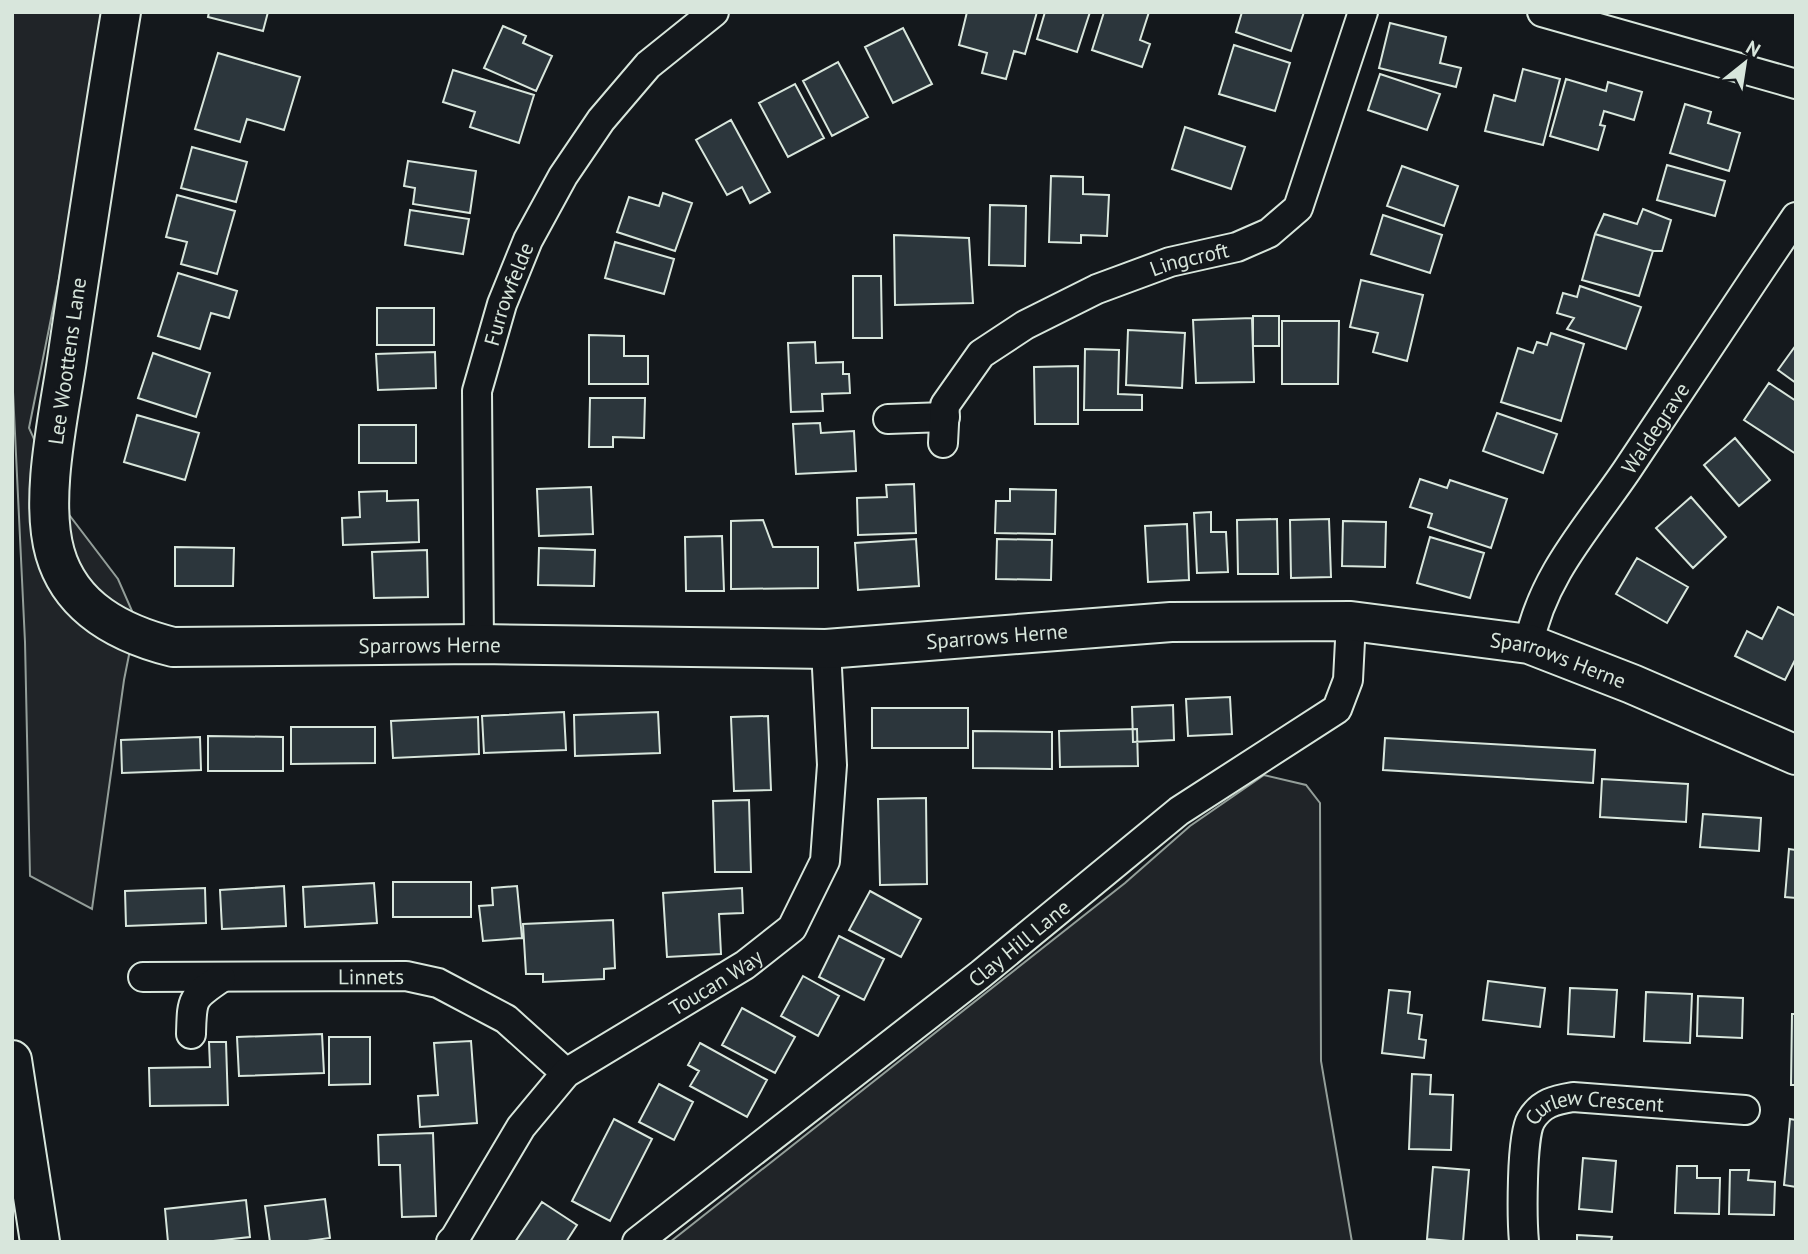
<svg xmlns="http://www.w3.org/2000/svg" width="1808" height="1254" font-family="'PT Sans',sans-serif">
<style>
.green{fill:#202428;stroke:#939e99;stroke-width:2}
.building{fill:#2c363c;stroke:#d8e6dc;stroke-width:2}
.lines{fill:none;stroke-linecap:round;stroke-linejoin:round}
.street-casing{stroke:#d8e6dc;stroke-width:32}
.secondary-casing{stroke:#d8e6dc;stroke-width:42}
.primary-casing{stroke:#d8e6dc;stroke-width:42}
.street{stroke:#14181c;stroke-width:28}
.secondary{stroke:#14181c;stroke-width:38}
.primary{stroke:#14181c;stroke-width:38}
.labels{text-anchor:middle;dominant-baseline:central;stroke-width:5;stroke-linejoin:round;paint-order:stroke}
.street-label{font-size:21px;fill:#d8e6dc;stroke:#14181c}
</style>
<rect width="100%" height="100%" fill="#14181c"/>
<path class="green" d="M12 12H107L67 239 29 428 67 512 118 579 136 620 124 680 92 909 30 876 25 642 12 371Z
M1264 775 1306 785 1320 803 1321 1061 1352 1242H670L1125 883 1190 826Z"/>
<path class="building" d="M209 12H268L263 31 208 17Z
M967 12H1037L1025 54 1014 51 1006 79 982 73 987 53 959 45Z
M1045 12H1090L1077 52 1037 39Z
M1104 12H1149L1140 40 1150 44 1142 67 1092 50Z
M1242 12H1304L1291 51 1236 32Z
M1390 23 1446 37 1440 63 1461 68 1456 87 1379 68Z
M503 26 526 36 523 43 552 56 536 91 484 68Z
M903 28 932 84 893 103 865 47Z
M1234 45 1290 63 1275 111 1219 94Z
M218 53 300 77 284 130 247 119 240 142 195 129Z
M838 62 868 117 832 136 803 81Z
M1523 69 1560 79 1543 145 1485 131 1494 95 1515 101Z
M453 70 534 95 519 143 470 127 475 112 443 102Z
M1380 74 1440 94 1427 130 1368 110Z
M1566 79 1606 91 1608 82 1642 92 1634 120 1604 111 1600 125 1605 126 1598 150 1550 136Z
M795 84 824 138 788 157 759 103Z
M1685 104 1711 112 1708 123 1740 133 1729 171 1670 153Z
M731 120 770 192 750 203 742 187 727 195 696 140Z
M1185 127 1245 147 1231 189 1172 169Z
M192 147 247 162 236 202 181 188Z
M408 161 476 171 470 213 413 204 415 188 404 186Z
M1667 165 1725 181 1715 216 1657 200Z
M1402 166 1458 186 1444 226 1387 206Z
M1051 176 1083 177V194L1109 195 1107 236 1081 235V243L1049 242Z
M663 193 692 203 675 251 617 232 629 197 659 206Z
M177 195 235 211 217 274 181 264 187 242 166 237Z
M990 205 1026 206 1025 266 989 265Z
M1643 209 1671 220 1662 251H1653L1595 234 1604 214 1637 224Z
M410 210 469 219 463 254 405 245Z
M1383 215 1442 235 1430 273 1371 254Z
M1595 234 1653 251 1639 296 1582 280Z
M894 235 969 238 973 303 895 305Z
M615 242 674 259 664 294 605 278Z
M178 273 237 291 229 318 211 313 200 349 158 336Z
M853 276H881L882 338H853Z
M1361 280 1423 295 1407 361 1373 352 1378 333 1350 327Z
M1580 286 1641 307 1626 349 1567 329 1574 318 1557 313 1563 293 1577 297Z
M377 308H434V345H377Z
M1253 316H1279V346H1253Z
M1252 318 1254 382 1196 383 1193 320Z
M1282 321H1339L1338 384H1282Z
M1128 330 1185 333 1182 388 1126 385Z
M1551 333 1584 344 1561 421 1501 402 1518 348 1533 353 1537 342 1547 345Z
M589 335 624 336V356H648V384H589Z
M815 342 816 363 843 362V374H849L850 393 822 394 823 411 791 412 788 343Z
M1796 345V383L1778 370Z
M1085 349 1119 350 1118 394 1142 395V410H1084Z
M435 352 436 388 378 390 376 354Z
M153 353 210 373 196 417 138 398Z
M1078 366V424H1035L1034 367Z
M1769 383 1796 401V454L1744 420Z
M590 398H645L644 438 613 437V447H589Z
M1497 413 1557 434 1543 473 1483 451Z
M137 415 199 433 185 480 124 462Z
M820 423 821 433 854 431 856 471 796 474 793 424Z
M359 425H416V463H359Z
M1735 438 1770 480 1739 506 1704 465Z
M1420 479 1447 488 1450 480 1507 499 1491 548 1428 527 1432 514 1410 507Z
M914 484 916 533 858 535 857 498 887 497 886 485Z
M591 487 593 534 539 536 537 489Z
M1010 489 1056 490 1055 534 995 533 996 501H1010Z
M387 491V501L418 500 419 542 343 545 342 518 360 517 359 492Z
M1691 497 1726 537 1693 568 1656 528Z
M1211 512V532H1226L1228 572 1197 573 1194 513Z
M1277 519 1278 574H1238L1237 520Z
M1329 519 1331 577 1291 578 1290 520Z
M763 520 773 547H818V588L731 589V521Z
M1343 521 1386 522 1385 567 1342 566Z
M1187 524 1189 580 1148 582 1145 526Z
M722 536 724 591H686L685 537Z
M1430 537 1484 553 1470 598 1417 583Z
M916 539 919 586 858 590 855 543Z
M997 539 1052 540 1051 580 996 579Z
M175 547 234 548 233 586H175Z
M539 548 595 550 594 586 538 585Z
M427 550 428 597 374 598 372 552Z
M1637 558 1688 587 1667 623 1616 594Z
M1778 607 1796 616V658L1785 680 1735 656 1747 631 1762 639Z
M1230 697 1232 734 1188 736 1186 699Z
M1173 705 1174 740 1133 742 1132 707Z
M872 708H968V748H872Z
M564 712 566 750 484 753 482 716Z
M658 712 660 753 575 756 574 715Z
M768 716 771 790 734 791 731 717Z
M478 717 479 754 393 758 391 721Z
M291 727H375V763L291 764Z
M1137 729 1138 766 1060 767 1059 731Z
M973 731 1052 732V769L973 768Z
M208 736 283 737V771H208Z
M200 737 201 770 122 773 121 740Z
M1385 738 1595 750 1593 783 1383 770Z
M1602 779 1688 784 1686 822 1600 817Z
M926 798 927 884 880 885 878 799Z
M749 800 751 872H715L713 801Z
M1703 814 1761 818 1759 851 1700 847Z
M1789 849 1796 850V898L1785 897Z
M393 882H471V917H393Z
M374 883 377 923 305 927 303 887Z
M284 886 286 926 222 929 220 890Z
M517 886 522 938 483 941 479 906 493 905 492 888Z
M205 888 206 923 126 926 125 891Z
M742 888 743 913 719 914 721 954 667 957 663 893Z
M870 891 921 919 901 957 849 930Z
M613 920 615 968 604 969V979L543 982V974H526L523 924Z
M839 936 884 959 864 1000 819 977Z
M803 976 839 996 818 1036 781 1016Z
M1488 981 1545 988 1540 1027 1483 1020Z
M1570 988 1617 990 1614 1037 1568 1034Z
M1389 990 1410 992 1408 1013 1422 1015 1419 1039 1426 1040 1424 1058 1382 1053Z
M1646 992 1692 994 1690 1043 1644 1041Z
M1698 996 1743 998 1742 1038 1697 1036Z
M742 1008 795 1037 775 1073 722 1045Z
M1792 1014H1796V1085H1791Z
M322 1034 324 1073 239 1076 237 1037Z
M329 1037H370V1084L329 1085Z
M471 1041 477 1123 420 1127 418 1096 438 1095 434 1043Z
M209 1042H226L228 1105 150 1106 149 1068 210 1067Z
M700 1043 767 1080 747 1117 690 1086 699 1071 688 1065Z
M1412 1074 1431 1075 1430 1094 1453 1095 1451 1150 1409 1149Z
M659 1084 693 1102 674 1140 639 1122Z
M614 1119 652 1139 610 1221 572 1201Z
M1790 1119 1796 1120V1187L1784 1185Z
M433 1133 436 1216 402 1217 400 1165H379L378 1135Z
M1583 1158 1616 1161 1612 1212 1579 1209Z
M1677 1166H1697V1178H1720L1719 1214 1675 1213Z
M1433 1167 1469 1170 1463 1242 1427 1239Z
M1730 1170H1749L1748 1180 1775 1182 1774 1215 1729 1214Z
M325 1199 330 1238 300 1242H270L265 1206Z
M246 1200 250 1237 204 1242H168L165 1209Z
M542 1202 577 1225 566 1242H515Z
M1577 1235 1612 1237 1611 1242H1577Z"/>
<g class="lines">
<g class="street-casing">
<g id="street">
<path d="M1542 12 1796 84"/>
<path d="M888 419 945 417"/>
<path id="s1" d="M943 443 945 405 981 354 1025 325 1097 289 1170 262 1237 247 1269 233 1298 208 1363 12"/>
<path id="s2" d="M479 644 477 391 502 304 528 240 563 176 601 120 648 65 714 12"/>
<path id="s3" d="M1529 644C1542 576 1589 526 1627 470 1683 386 1739 301 1796 217"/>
<path id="s4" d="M143 977 406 976 438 983 506 1019 566 1073"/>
<path d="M191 1034C192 999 191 998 221 978"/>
<path id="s5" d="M451 1242 455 1238 521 1127 566 1073 745 965 792 928 825 861 832 765 826 649"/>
<path id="s6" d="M637 1242 981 974 1179 811 1337 709 1348 680 1351 621"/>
<path id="s7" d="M1524 1242C1522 1220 1521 1136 1531 1120 1541 1103 1555 1100 1573 1097L1745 1110"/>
</g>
</g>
<g class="secondary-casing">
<g id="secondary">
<path id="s8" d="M121 12C102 126 85 239 68 353 60 411 39 497 55 553 71 609 121 634 173 647L479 644 826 649 1171 622 1351 621 1529 644 1632 684 1796 755"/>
</g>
</g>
<g class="primary-casing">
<path id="primary" d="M12 1060 40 1242"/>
</g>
<use href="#street" class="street"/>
<use href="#secondary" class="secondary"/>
<use href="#primary" class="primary"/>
</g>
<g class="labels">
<g class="street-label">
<text stroke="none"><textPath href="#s1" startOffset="331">Lingcroft</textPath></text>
<text stroke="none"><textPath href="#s2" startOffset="355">Furrowfelde</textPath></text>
<text transform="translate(67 361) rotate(-82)">Lee Woottens Lane</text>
<text stroke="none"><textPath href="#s3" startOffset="252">Waldegrave</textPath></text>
<text stroke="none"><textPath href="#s8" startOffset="1530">Sparrows Herne</textPath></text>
<text stroke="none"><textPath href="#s8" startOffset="962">Sparrows Herne</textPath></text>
<text stroke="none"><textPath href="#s8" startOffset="2096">Sparrows Herne</textPath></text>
<text stroke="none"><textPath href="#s6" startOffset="485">Clay Hill Lane</textPath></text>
<text stroke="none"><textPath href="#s4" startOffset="228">Linnets</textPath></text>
<text stroke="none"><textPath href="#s5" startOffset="380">Toucan Way</textPath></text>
<text stroke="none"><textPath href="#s7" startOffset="192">Curlew Crescent</textPath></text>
</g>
</g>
<rect width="1808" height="1254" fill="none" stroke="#d8e6dc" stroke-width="28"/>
<g transform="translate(1745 63) rotate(30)" stroke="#14181c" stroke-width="5" paint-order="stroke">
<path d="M0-5L12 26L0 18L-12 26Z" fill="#d8e6dc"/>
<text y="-10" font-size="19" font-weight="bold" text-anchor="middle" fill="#d8e6dc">N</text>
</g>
</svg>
